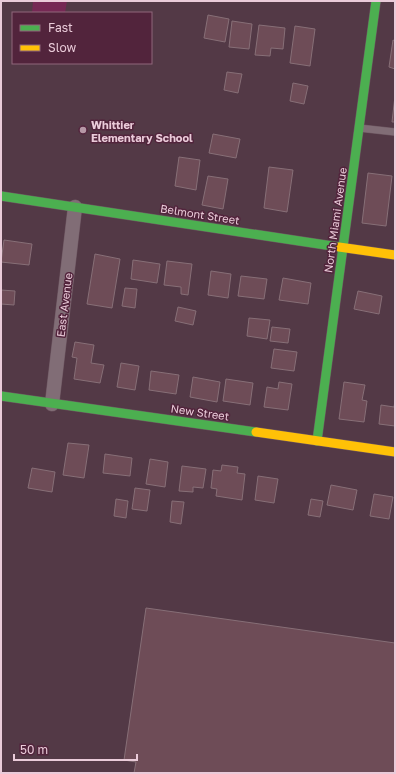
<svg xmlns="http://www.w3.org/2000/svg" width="396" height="774" font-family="'Golos Text',sans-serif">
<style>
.green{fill:#762854}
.building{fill:#6e4c57;stroke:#876f77}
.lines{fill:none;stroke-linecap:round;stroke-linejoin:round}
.lane-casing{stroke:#6d5661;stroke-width:8}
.street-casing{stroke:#6d5661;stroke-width:15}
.fast-casing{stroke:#6d5661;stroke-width:10}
.slow-casing{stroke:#6d5661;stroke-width:10}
.lane{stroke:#816d76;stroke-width:7}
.street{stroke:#816d76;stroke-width:14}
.fast{stroke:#4caf50;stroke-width:9}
.slow{stroke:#ffc107;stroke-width:9}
.poi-dot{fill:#b598a6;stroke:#52243c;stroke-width:1.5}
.labels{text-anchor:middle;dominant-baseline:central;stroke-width:3;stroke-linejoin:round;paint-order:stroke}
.poi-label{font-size:11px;font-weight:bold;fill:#eacbd9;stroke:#52243c;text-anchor:start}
.street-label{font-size:11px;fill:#eacbd9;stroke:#52243c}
</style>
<rect width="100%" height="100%" fill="#533946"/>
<path class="green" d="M33 1H67L65 13H32Z"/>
<path class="building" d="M208 15 229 19 225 42 204 38Z
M232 21 252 24 249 49 229 47Z
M259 25 285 28 283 49 271 48 270 56 255 55Z
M295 26 315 29 310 66 290 63Z
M393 40 395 41V69L389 67Z
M227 72 242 74 238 93 224 90Z
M293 83 308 86 304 104 290 101Z
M395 96V122H392Z
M213 134 240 139 236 158 209 153Z
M179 157 200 160 196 190 175 186Z
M269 167 293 170 287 212 264 208Z
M368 173 392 176 386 226 362 223Z
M208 176 228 179 223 209 202 205Z
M4 240 32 244 29 265 1 262Z
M95 254 120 259 112 308 87 304Z
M133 260 160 264 157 283 131 279Z
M167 261 192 264 188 295 181 294V287L164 285Z
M211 271 231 274 228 298 208 295Z
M241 276 267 279 264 299 238 296Z
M283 278 311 283 308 304 279 300Z
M125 288 137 289 135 308 122 306Z
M1 290 15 291 14 305 1 304Z
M358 291 382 296 379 314 354 309Z
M178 307 196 311 193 325 175 321Z
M249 318 270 320 267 339 247 336Z
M272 327 290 329 288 343 270 341Z
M75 342 94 345 91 363 104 365 100 383 74 379 77 358 72 357Z
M274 349 297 352 294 371 271 368Z
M121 363 139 366 135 390 117 387Z
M151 371 179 375 176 394 149 390Z
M193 377 220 382 217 402 190 397Z
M226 379 253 383 250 405 223 401Z
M279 382 292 384 288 410 264 407 267 387 278 389Z
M344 382 365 385 362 400 367 401 364 422 339 419Z
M395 401V426L379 424 381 405 394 407Z
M68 443 89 445 84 478 63 475Z
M105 454 132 458 130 476 103 473Z
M150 459 168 462 165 487 146 484Z
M222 465 238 467 237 473 245 474 242 500 216 496 217 489 211 488 213 470 221 471Z
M182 466 206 469 203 488 193 487V492L179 491Z
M32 468 55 472 52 492 28 488Z
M258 476 278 479 274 503 255 500Z
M331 485 357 490 353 510 327 505Z
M135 488 150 490 147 511 132 509Z
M374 494 393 497 389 519 370 516Z
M116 499 128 501 126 518 114 516Z
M311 499 323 501 320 517 308 515Z
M172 501 184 502 181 524 170 522Z
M146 608 395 643V773H134L136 762 124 760Z"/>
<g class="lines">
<g class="lane-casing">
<path id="lane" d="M359 128 395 132"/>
</g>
<g class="street-casing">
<path id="street" d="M52 404 75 207"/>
</g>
<g class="fast-casing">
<path id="fast" d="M1 196 339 247
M1 396 256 432
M317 441 376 1"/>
</g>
<g class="slow-casing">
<path id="slow" d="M339 247 395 255
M256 432 395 452"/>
</g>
<use href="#lane" class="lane"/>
<use href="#street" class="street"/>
<use href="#fast" class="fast"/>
<use href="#slow" class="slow"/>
</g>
<circle class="poi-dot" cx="83" cy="130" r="4"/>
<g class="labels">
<g class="poi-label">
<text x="91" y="124">Whittier<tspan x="91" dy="13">Elementary School</tspan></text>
</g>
<g class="street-label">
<text transform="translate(200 214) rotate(9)">Belmont Street</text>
<text transform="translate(335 220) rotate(-82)">North Miami Avenue</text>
<text transform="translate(64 305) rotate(-83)">East Avenue</text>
<text transform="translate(200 412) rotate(8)">New Street</text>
</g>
</g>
<rect width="396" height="774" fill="none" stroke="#eacbd9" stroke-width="4"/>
<rect x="12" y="12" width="140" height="52" fill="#52243c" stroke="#8f677b"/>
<rect x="20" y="25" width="20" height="6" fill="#4caf50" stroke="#8f677b"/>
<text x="48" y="32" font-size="12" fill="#eacbd9">Fast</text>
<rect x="20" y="45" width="20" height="6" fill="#ffc107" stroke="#8f677b"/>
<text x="48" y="52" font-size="12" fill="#eacbd9">Slow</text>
<path d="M14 754v6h123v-6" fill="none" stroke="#eacbd9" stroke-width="2"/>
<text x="20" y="754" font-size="12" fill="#eacbd9" stroke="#52243c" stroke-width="3" paint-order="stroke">50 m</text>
</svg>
